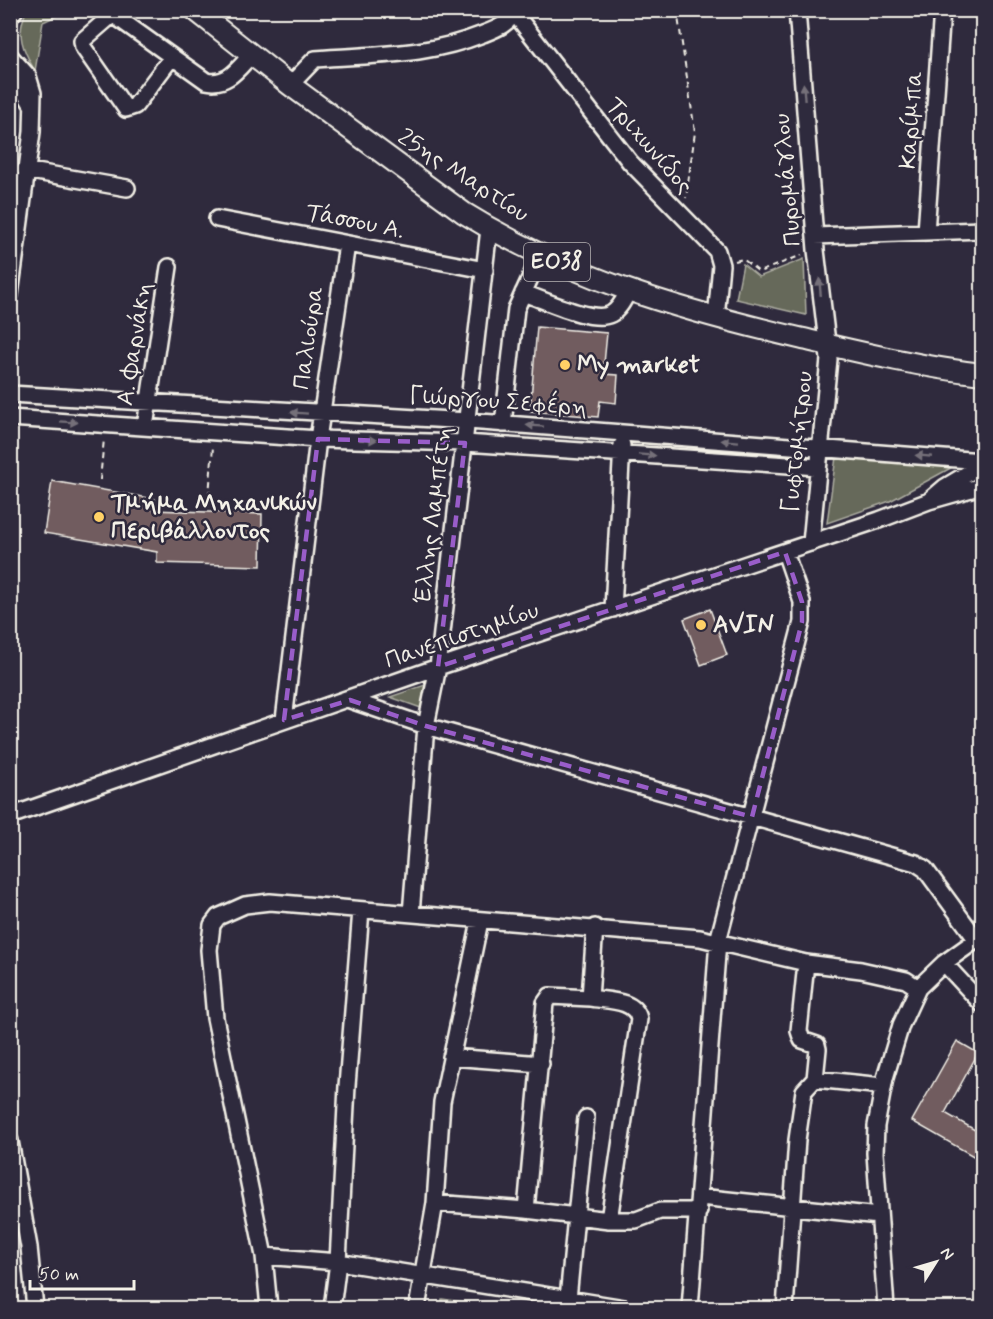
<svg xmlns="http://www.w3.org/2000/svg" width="993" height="1319" font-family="Mynerve,sans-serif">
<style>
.green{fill:#66695a;stroke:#adada1;stroke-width:1.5}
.building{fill:#715b5f;stroke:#f4f1e8;stroke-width:1.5}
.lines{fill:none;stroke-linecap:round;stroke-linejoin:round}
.minor-casing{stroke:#f4f1e8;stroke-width:20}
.major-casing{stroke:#f4f1e8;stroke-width:24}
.path{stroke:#f4f1e8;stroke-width:2;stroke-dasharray:6 4.5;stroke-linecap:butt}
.minor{stroke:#2f2a3d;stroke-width:15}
.major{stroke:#2f2a3d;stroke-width:20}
.oneway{fill:#747079}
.marked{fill:none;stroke:#995dc9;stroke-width:4.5;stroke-dasharray:12 8;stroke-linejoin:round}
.poi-dot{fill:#ffd166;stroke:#2f2a3d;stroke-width:2}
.labels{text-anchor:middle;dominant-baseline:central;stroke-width:5;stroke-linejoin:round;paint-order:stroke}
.shield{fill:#2f2a3d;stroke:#b9b5b5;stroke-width:1.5}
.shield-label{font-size:22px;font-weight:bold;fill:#f4f1e8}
.street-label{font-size:24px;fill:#f4f1e8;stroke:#2f2a3d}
.poi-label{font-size:24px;font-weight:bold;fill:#f4f1e8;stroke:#2f2a3d;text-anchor:start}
</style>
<rect width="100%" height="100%" fill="#2f2a3d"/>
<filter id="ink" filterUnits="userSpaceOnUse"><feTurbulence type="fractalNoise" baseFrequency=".0167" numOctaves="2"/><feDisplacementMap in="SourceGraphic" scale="12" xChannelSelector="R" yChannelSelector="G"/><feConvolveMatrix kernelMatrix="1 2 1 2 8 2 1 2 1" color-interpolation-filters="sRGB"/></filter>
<g filter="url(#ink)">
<path class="green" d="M27 10 67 11 43 22 35 71C23 50 15 34 27 10Z
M804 259 806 315 736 299 743 264 759 277Z
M836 457 958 464 890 501 827 523Z
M425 685 421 708 390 697Z
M442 1299 506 1308H441Z"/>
<path class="building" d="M537 327 607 333 603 374 618 375 616 403 600 401 598 417 530 411Z
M52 481 155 499 153 510 262 514 261 566 157 563V552L44 533Z
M710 609 727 655 701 665 684 619Z
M957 1041 978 1053 945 1113 982 1134V1161L912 1121Z"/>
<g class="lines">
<g class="minor-casing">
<path id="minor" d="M512 10 630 162 717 251 721 265 716 318
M797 10 816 250 829 359 811 543
M10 17 15 10
M10 56 28 76 33 93 32 132 10 295
M172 57 135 106 126 109 83 47 82 41 112 15 115 16 206 81C227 86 238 69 251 55
M10 76 21 86 32 105
M290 85 315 59C375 54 425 57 483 34 496 29 510 24 515 10
M25 170 127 188
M217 219 485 270
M926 232 942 10
M815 236 982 230
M523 293C543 299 592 324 611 314 619 310 624 299 628 292
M10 394 468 421 982 461
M10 418 318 439 465 443 818 467
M503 424 516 309 541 254
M145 427 169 267
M931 499 945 487 982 465
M613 609 622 445
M350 700 426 726 916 863 925 869 977 940
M284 720 318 439 347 244
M10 816 438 667 879 520 929 501 982 486
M411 914 426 726 438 667 489 229
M944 963 982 1004
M451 1057 541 1064
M815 1079 883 1086
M10 1141 29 1247 35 1308
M700 1197 879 1216
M435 1203 526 1210 545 1003 550 996 590 998
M526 1210 576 1216 586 1118
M609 1220H636L660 1211H699
M264 1256 338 1262 625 1308
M568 1299 576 1216 609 1220 639 1019C635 999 607 1001 590 998L595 927
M269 1308 264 1256 215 1018 209 950 212 925 218 917 245 905 270 902 700 938 806 963 861 970 906 980 918 988
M332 1308 338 1262 347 1086 361 910
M417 1308 435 1203 442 1102 480 921
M690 1308 718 941 802 622V602L785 552
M785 1308 797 1140 804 1091 815 1079 818 1049 817 1045 802 1040 799 1031 806 963
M886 1308 875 1153 876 1126 885 1078 901 1025 918 988 944 963 982 936"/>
</g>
<g class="major-casing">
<path id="major" d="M195 10 290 85 464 213C569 278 680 310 799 338 859 352 921 367 982 374"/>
</g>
<path class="path" d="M677 10 695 132 686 198
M735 261 743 259 759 272 802 255
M100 480 104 439
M208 507 213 447"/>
<use href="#minor" class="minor"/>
<use href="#major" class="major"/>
</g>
<defs><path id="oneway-solid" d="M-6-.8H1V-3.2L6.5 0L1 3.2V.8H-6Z" transform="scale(1.5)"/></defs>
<g class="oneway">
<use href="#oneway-solid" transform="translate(804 92) rotate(-94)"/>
<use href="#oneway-solid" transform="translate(820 287) rotate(-95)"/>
<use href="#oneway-solid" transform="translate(299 413) rotate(-176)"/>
<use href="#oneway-solid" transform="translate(69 422) rotate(4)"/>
<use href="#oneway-solid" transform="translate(535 426) rotate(-176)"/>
<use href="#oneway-solid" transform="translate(368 440) rotate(2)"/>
<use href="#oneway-solid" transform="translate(730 441) rotate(-176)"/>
<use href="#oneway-solid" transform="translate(647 455) rotate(4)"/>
<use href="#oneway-solid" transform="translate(924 456) rotate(-175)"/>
</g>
</g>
<path class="marked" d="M318 439 465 443 438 667 785 552 802 602V622L752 817 426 726 350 700 284 720Z"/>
<g class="poi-dot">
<circle cx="565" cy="365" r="6"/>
<circle cx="99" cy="517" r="6"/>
<circle cx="701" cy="625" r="6"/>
</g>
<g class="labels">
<rect class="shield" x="524" y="243" width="66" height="38" rx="4.5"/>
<g class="shield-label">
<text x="557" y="262">ΕΟ38</text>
</g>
<g class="street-label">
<text transform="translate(912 120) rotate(-86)">Καρίμπα</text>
<text transform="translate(649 146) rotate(49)">Τριχωνίδος</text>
<text transform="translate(463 176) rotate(33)">25ης Μαρτίου</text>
<text transform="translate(788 180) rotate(-95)">Πυρομάγλου</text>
<text transform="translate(355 222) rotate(11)">Τάσσου Α.</text>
<text transform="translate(309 338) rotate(-82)">Παλιούρα</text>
<text transform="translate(135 344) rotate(-81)">Α. Φαρνάκη</text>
<text transform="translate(498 402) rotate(4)">Γιώργου Σεφέρη</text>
<text transform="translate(798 442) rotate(-84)">Γυφτομήτρου</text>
<text transform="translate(434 515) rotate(-83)">Έλλης Λαμπέτη</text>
<text transform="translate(462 636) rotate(-19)">Πανεπιστημίου</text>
</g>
<g class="poi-label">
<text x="577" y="365">My market</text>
<text x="111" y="503">Τμήμα Μηχανικών<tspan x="111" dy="28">Περιβάλλοντος</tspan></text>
<text x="713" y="625">AVIN</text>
</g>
</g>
<rect width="993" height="1319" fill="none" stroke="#2f2a3d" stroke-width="36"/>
<rect x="18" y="18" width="957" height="1283" fill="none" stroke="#f4f1e8" stroke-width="2" filter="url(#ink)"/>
<g transform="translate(936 1262) rotate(53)" stroke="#2f2a3d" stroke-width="4.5" paint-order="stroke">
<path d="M0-4.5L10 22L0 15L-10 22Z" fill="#f4f1e8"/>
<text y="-9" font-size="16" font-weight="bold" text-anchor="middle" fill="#f4f1e8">N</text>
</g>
<path d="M30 1280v9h104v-9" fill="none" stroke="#f4f1e8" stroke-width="3"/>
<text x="39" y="1280" font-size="18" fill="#f4f1e8" stroke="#2f2a3d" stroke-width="4.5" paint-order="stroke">50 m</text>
</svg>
